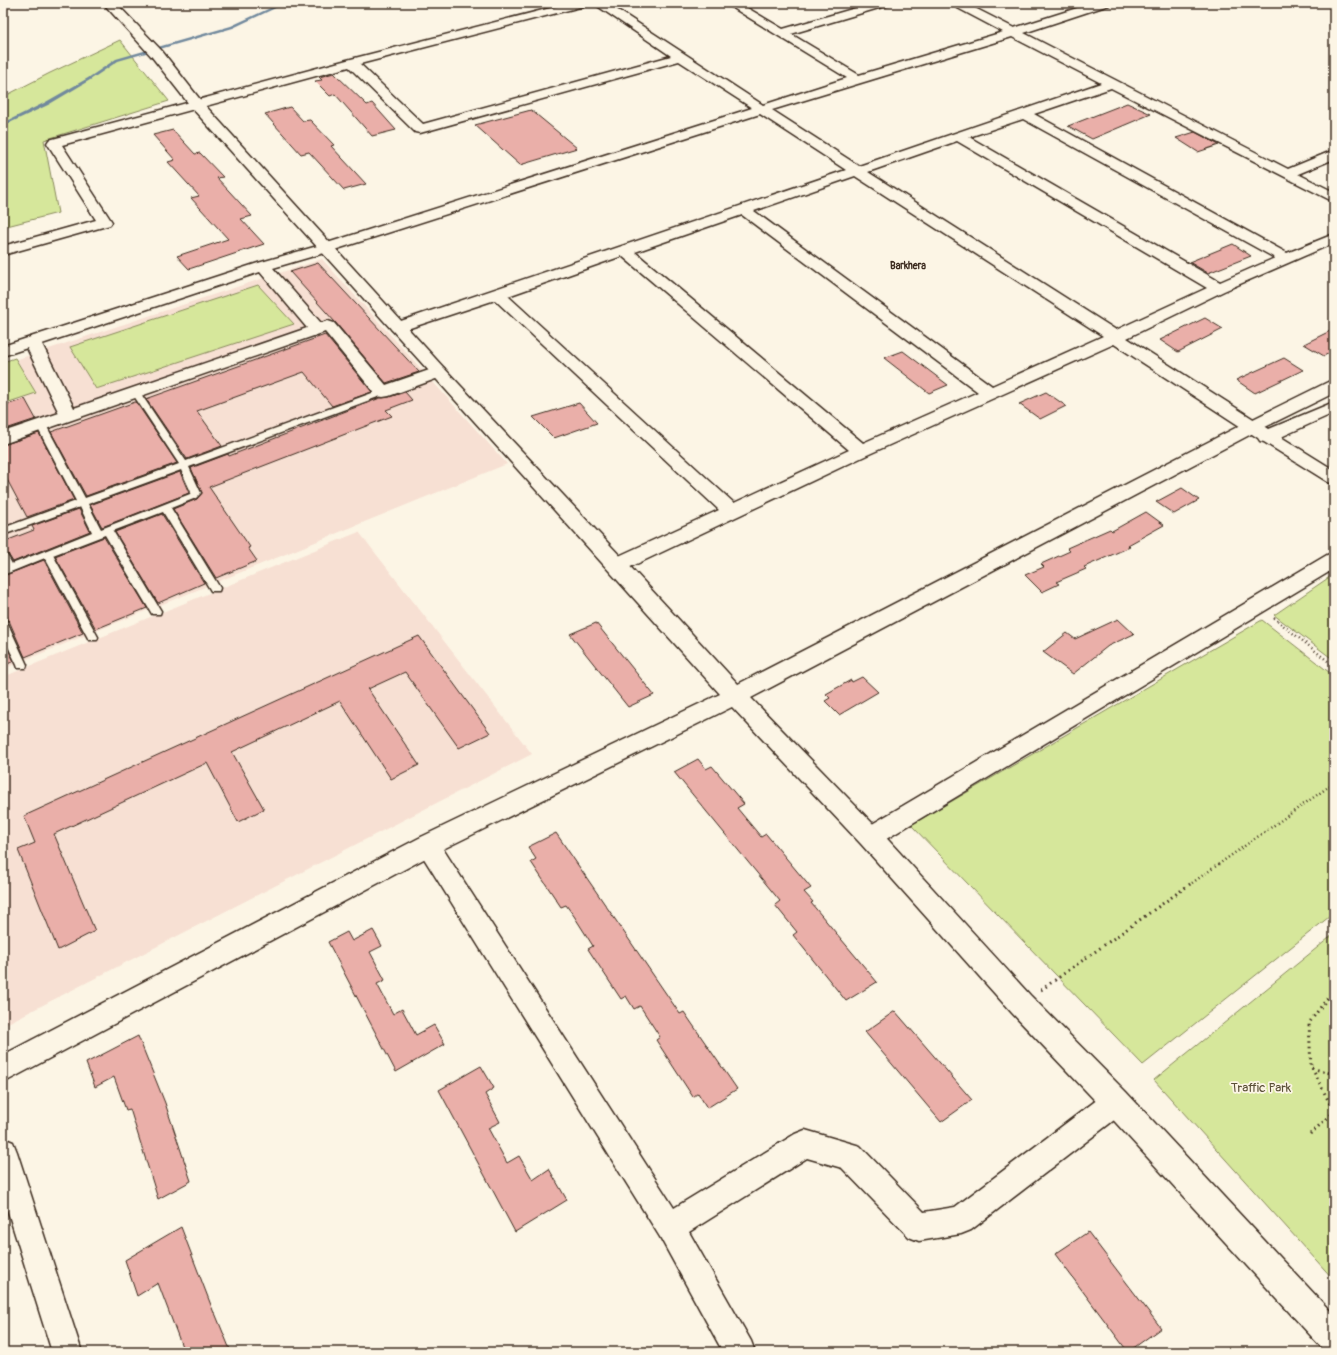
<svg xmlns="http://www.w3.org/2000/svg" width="1337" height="1355" font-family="Pangolin,sans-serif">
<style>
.built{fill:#f7e0d3}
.green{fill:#d6e79b;stroke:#88885c}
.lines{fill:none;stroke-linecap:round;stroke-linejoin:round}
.stream{fill:#71899d;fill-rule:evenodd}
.building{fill:#eaafa9;stroke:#3b2a1e}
.lane-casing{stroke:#3b2a1e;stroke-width:3}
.street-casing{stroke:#3b2a1e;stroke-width:3}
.secondary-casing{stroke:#3b2a1e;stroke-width:3}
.path-far1{stroke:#3b2a1e;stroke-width:2.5;stroke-dasharray:1 3;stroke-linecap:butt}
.path{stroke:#3b2a1e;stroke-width:3;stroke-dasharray:1.5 4;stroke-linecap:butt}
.lane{fill:#fcf5e5;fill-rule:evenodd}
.street{fill:#fcf5e5;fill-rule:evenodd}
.secondary{fill:#fcf5e5;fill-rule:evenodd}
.labels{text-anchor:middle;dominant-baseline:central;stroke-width:3.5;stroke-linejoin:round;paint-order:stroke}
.far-neighbourhood-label{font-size:10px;font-weight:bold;fill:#3b2a1e;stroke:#fcf5e5}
.near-park-label{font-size:13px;fill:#5a5037;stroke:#fcf5e5}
</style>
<rect width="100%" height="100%" fill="#fcf5e5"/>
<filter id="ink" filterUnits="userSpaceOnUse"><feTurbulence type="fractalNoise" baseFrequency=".025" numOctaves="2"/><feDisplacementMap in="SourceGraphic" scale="8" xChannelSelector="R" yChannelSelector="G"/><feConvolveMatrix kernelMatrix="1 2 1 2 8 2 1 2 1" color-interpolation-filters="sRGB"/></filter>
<g filter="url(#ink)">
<path class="built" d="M322 259 507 464 3 669V364Z
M359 532 532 754 6 1024 3 1015V677Z"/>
<path class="green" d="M120 40 169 101 44 140 58 213 3 227V97L50 73Z
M258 285 294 324 96 389 70 347Z
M15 358 36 393 3 404V362Z
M1334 574V660L1274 615Z
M1262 620 1334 676V913L1143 1065 911 825Z
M1334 934V1280L1154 1080Z"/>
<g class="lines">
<path class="stream" d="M281 3H286L233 28 118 61 90 80 48 105 3 126V123L44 103 88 78 116 59 231 26Z"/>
</g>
<path class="building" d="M334 73 367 105 372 103 396 130 372 136 335 94 330 96 315 81 322 80 319 77Z
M1127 103 1151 114 1092 139 1068 126Z
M290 107 303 121 310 120 334 145 331 146 366 184 344 190 309 152 301 154 265 114Z
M531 110 577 148 520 165 475 125Z
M173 130 195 154 200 153 223 177 217 178 252 216 241 219 264 244 189 269 177 256 228 239 191 198 199 196 168 162 175 160 153 135Z
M1195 132 1219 145 1198 152 1176 138Z
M1233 244 1251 256 1208 273 1189 262Z
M318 263 419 372 386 383 335 322 290 272Z
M1205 318 1223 329 1178 352 1160 340Z
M1334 329V350L1324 356 1304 344Z
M325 335 372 392 332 406 304 372 197 411 222 446 187 459 146 399Z
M903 351 948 385 929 393 884 358Z
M1284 358 1303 370 1255 393 1236 380Z
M405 392 412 400 386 410 392 416 209 487 250 547 248 548 257 561 216 578 173 509 197 499 202 493 191 468 228 454 229 456 380 398 389 397Z
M1046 392 1066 406 1040 419 1019 404Z
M25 399 36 419 3 430V406Z
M135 402H136L177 463 86 496 51 432Z
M579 403 597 423 554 438 533 417Z
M39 433 74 500 27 517 3 472V445Z
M180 472 189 493 102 527 90 505Z
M1182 488 1199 500 1174 514 1156 502Z
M79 509 90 531 13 562 8 554 3 552V542L34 530 32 526Z
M1146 512 1164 525 1128 545 1130 547 1084 567 1086 569 1056 582 1059 584 1042 592 1025 575 1044 567 1041 564 1070 551 1067 548 1110 529 1112 531Z
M162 514 204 583 158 603 115 532Z
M104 537 147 608 96 629 55 556Z
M44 560 83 633 25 657 3 607V576Z
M1118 619 1134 634 1108 646 1073 674 1043 652 1067 633 1075 639Z
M596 623 654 695 628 707 570 634Z
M419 636 490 733 459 748 405 672 368 689 419 765 391 779 340 701 232 752 264 809 238 822 207 763 54 834 95 931 58 950 18 850 35 843 24 816Z
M3 639 14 661 3 666Z
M862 677 878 692 839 715 825 701 830 698 826 694 851 680 852 682Z
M698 759 706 769 712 766 744 804 737 808 761 837 766 834 811 888 804 892 813 902 811 903 877 982 846 1001 793 935 797 932 775 905 780 901 674 772Z
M556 833 680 1014 684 1012 737 1089 707 1108 698 1093 693 1097 656 1040 660 1037 640 1006 634 1009 626 996 621 999 588 949 593 946 574 916 566 905 561 907 531 862 536 859 528 847Z
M373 930 382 946 370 952 385 980 377 984 393 1014 402 1009 416 1035 434 1025 445 1044 396 1072 328 942 347 932 352 941Z
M895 1011 972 1100 941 1122 865 1032Z
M138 1036 165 1103 191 1181 158 1199 130 1109 126 1110 114 1077 95 1087 86 1063Z
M481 1066 494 1088 485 1094 500 1122 488 1128 507 1163 519 1156 533 1180 549 1169 567 1200 515 1232 439 1090Z
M181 1227 214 1313H215L231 1352H184L158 1283 137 1296 125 1260Z
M1088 1232 1161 1328 1128 1352 1055 1254Z"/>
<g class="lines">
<g class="lane-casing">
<path id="lane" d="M383 389 387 392 386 394 189 467 201 493 196 498 171 508 220 588 219 591H211L163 512 113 531 161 611 160 614H152L105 535 53 555 98 637 97 640H89L45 558 3 575V553L7 555 12 564 92 532 80 507 3 535V528L76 501 36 425 38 423 41 422 46 425 85 498 179 464 132 393 133 391H139L186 461ZM181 470 191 492 190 494 101 529 88 504Z
M3 620 7 621 8 624 27 665 26 668H18L17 665 3 636Z"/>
</g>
<g class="street-casing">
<path id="street" d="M570 3H590L588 5 360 64 423 124 671 56 593 3H607L763 105 847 78 725 3H739L783 29 873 3H891L889 5 791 34 859 75 1003 32 952 5 950 3H965L1014 28 1093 3H1111L1109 5 1024 33 1288 169 1334 150V159L1298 174 1334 192V202L1111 88 1034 114 1287 253 1334 234V243L1224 291 1127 338 1269 429 1334 402V413L1281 437 1334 470V484L1328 482 1264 442 1260 441 1258 438 1114 344 867 455 624 570 617 572 610 570 607 565 610 560 719 510 495 300 404 330 398 332 392 330 390 327 392 324 846 170 760 114 331 251 273 268 321 323 328 321 334 323 386 385 438 367 444 368 446 372 444 376 389 396 383 397 377 396 325 332 3 444V432L59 413 27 348 3 356V346L258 263 321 245 752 108 679 61 420 133 415 132 349 67 62 145 112 222 110 225 3 255V246L96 220 47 143 49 140 347 60ZM1012 37 1101 83 859 166 772 110ZM1023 119 1275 258 1220 282 969 137ZM957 141 1207 288 1116 330 868 172ZM855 176 1103 336 992 386 754 211ZM742 215 978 392 863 443 635 252ZM622 256 849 450 734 503 508 296ZM260 272 307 328 74 408 42 344Z
M1334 553V569L878 844 870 847 862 844 858 837 862 830 1327 555Z
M428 835 436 838 674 1208 795 1134 805 1130 860 1146 924 1212 955 1207 1106 1093 1116 1089 1126 1093 1130 1102 1126 1111 971 1230 961 1234 919 1241 909 1237 842 1168 807 1158 689 1232 751 1341 755 1352H723L660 1237 420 852 416 845 420 838Z
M3 1138 13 1142 17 1152 82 1352H52L3 1196Z"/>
</g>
<g class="secondary-casing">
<path id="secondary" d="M103 3H116L162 51 202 102 444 368 624 560 738 684 1245 423 1328 382 1334 381V393L1257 431 751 698 879 830 1030 995 1126 1092 1334 1315V1352L1323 1349 1106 1112 1012 1013 861 844 732 707 437 852 3 1083V1055L419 838 720 694 192 108 152 57Z"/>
</g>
<path class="path-far1" d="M1274 618 1334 666
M1192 883 1334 783"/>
<path class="path" d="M1334 989 1309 1023 1311 1068 1334 1074
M1041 990 1193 882
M1312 1068 1334 1112
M1310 1134 1334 1112"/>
<use href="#lane" class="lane"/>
<use href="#street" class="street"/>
<use href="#secondary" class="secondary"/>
</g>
</g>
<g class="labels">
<g class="far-neighbourhood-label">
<text x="908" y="266">Barkhera</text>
</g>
<g class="near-park-label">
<text x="1261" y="1088">Traffic Park</text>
</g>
</g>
<rect width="1337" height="1355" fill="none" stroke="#fcf5e5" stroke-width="16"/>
<rect x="8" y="8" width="1321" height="1339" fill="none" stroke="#3b2a1e" stroke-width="1.5" filter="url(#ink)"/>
</svg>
